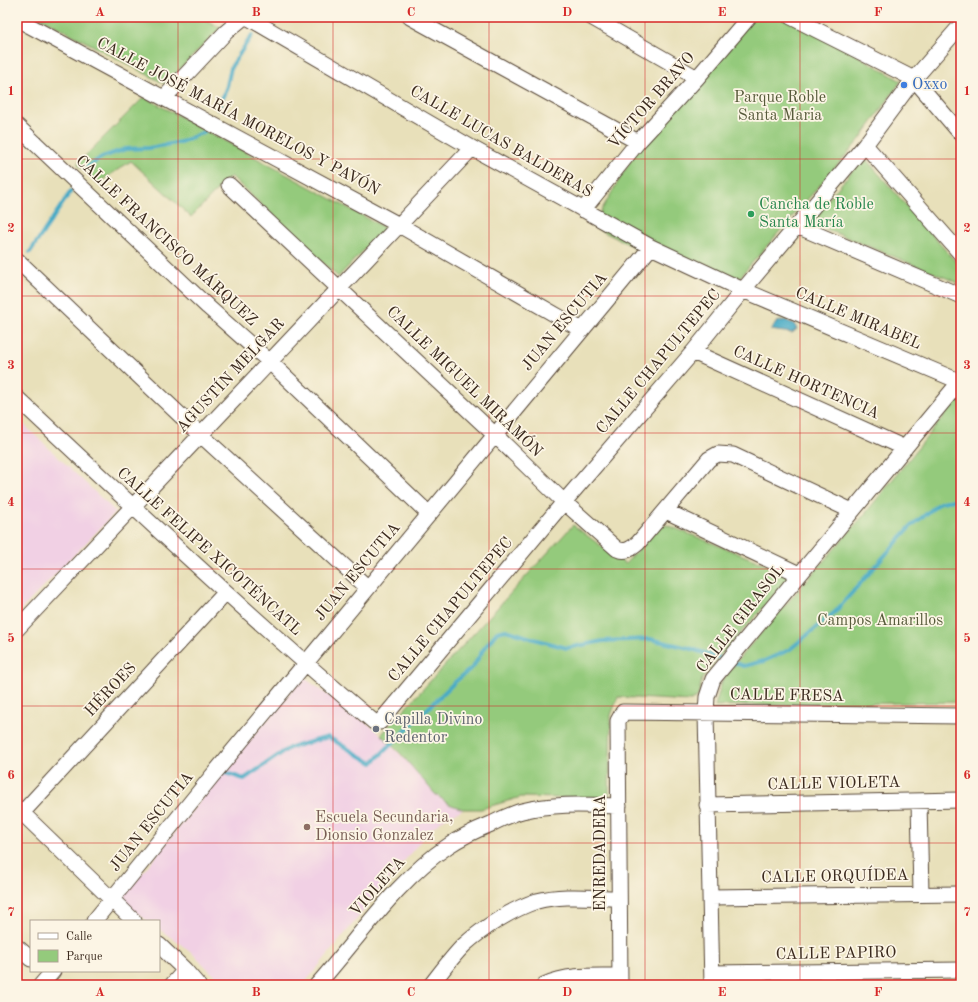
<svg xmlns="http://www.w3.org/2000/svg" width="978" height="1002" font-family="'Old Standard TT',serif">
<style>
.built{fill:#f1d0e4}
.green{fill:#94ca7c;stroke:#687a4d}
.water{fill:#46aac6;stroke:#406a72}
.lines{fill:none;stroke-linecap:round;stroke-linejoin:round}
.stream{stroke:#46aac6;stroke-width:4}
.minor-casing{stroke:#554535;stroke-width:17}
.minor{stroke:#fff;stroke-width:15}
.grid{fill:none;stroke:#d62828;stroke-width:1;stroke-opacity:0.55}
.shop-dot{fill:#3f7fe0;stroke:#fcf5e5;stroke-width:1.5}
.leisure-dot{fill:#2e9e5b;stroke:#fcf5e5;stroke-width:1.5}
.worship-dot{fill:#6b7280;stroke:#fcf5e5;stroke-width:1.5}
.education-dot{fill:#8d6e63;stroke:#fcf5e5;stroke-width:1.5}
.labels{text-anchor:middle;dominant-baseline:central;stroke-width:3.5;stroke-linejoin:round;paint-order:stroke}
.shop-label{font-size:16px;fill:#366cbe;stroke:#fcf5e5;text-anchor:start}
.park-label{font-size:16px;fill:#565a3a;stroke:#fcf5e5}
.street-label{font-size:16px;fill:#3b2a1e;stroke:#fcf5e5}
.leisure-label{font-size:16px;fill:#27864d;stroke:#fcf5e5;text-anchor:start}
.worship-label{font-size:16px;fill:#5b616d;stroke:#fcf5e5;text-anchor:start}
.education-label{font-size:16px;fill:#785e54;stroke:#fcf5e5;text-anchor:start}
.neatline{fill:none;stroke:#d62828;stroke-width:1.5}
.grid-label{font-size:13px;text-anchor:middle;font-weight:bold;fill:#d62828}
</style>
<rect width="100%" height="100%" fill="#fcf5e5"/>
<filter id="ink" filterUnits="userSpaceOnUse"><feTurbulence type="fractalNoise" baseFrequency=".025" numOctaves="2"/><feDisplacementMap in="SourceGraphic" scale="8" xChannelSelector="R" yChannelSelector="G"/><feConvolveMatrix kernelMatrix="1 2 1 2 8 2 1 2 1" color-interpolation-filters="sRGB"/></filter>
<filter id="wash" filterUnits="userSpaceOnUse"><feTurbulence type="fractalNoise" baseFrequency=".012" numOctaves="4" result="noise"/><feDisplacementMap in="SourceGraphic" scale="16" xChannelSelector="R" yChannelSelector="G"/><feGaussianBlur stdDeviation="0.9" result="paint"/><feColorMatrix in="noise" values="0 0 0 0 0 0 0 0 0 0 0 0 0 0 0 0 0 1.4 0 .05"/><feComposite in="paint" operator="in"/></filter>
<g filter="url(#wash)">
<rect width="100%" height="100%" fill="#e8e0ba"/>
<path class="built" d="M17 418 116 512 17 614Z
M303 677 375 729 449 804 463 809 441 821 428 832 303 985H224L190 951 159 929V921H148L120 901 223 772Z"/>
<path class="green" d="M39 17H201L220 28 165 84Z
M750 17H792L901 81 860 139 739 278 727 277 658 259 592 226 641 143Z
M144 97 385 228 338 277 231 176 191 217 131 161 98 183 77 164Z
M864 157 961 268V284L809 222Z
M961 395V702L715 706 722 681 741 656 864 515Z
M573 525 625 564 659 527 667 525 792 575 714 663 702 679 698 696 691 701 618 697 611 715 609 795 604 799 521 797 481 809H463L449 804 435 794 401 754 381 735Z"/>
<path class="water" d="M785 320 794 324 797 329 792 333 770 330 777 322Z"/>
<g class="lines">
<path class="stream" d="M218 109 227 86 231 67 252 35
M86 168 102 157 126 149 149 148 181 142 204 132
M30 252 71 191
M732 662 744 666 764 661 789 650 835 612 910 527 941 502 961 499
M223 772 244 779 289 748 328 737 372 763 455 682 473 667 483 650 497 632 506 630 534 639 567 648 603 641 650 639 689 648 726 660"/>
</g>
</g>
<g filter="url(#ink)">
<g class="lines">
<g class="minor-casing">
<path id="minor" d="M247 17 472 148 651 247 743 290 961 382
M410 17 638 142
M591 17 697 78
M791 17 914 79 961 134
M17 19 399 225 582 330
M164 98 226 32 244 17
M17 126 208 307 270 362 429 514
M865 145 961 254
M229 185 495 435 564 502 617 549C625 553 631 549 638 543L709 459 718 454 733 455 852 511
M583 210 638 142 697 78 749 17
M797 226 961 296
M17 260 201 435 368 588
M693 352 905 448
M17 398C134 508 251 618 374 722H380L564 502 693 352 743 290 865 145 914 79 961 25
M666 511 799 574
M17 629 472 148
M919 801 921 894
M707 805 961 800
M17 808 134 921
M22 813 226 592
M710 897 961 894
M94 921 212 776 651 247
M159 945 185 970 198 985
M17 947 31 959
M712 973 961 970
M41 985 53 971
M172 985 185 970
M317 985C358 939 397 880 448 846 461 837 476 830 491 824 501 819 511 814 522 811 553 803 587 805 619 806
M431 985C441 972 452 957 464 945 483 928 512 909 537 901 563 894 593 898 619 898
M544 985C568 974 594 976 620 976
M620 985 618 721 623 712 961 716
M712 985 706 713 707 697 713 679 961 380"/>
</g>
<use href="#minor" class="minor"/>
</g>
</g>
<path class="grid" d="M178 17V985M333 17V985M489 17V985M645 17V985M800 17V985M17 159H961M17 296H961M17 433H961M17 569H961M17 706H961M17 843H961"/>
<circle class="shop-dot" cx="904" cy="85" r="4"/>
<circle class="leisure-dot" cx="751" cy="214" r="4"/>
<circle class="worship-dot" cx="376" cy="729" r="4"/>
<circle class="education-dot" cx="307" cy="827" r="4"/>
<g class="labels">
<g class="shop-label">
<text x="912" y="85">Oxxo</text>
</g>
<g class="park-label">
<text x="780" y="98">Parque Roble<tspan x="780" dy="18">Santa Maria</tspan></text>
<text x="880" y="621">Campos Amarillos</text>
</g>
<g class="street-label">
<text transform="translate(652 101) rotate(-49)">VÍCTOR BRAVO</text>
<text transform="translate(238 117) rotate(28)">CALLE JOSÉ MARÍA MORELOS Y PAVÓN</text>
<text transform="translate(501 142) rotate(30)">CALLE LUCAS BALDERAS</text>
<text transform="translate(166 241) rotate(43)">CALLE FRANCISCO MÁRQUEZ</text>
<text transform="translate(858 319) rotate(23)">CALLE MIRABEL</text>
<text transform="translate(565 322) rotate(-50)">JUAN ESCUTIA</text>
<text transform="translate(659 362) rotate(-50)">CALLE CHAPULTEPEC</text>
<text transform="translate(231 376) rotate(-47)">AGUSTÍN MELGAR</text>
<text transform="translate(464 382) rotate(44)">CALLE MIGUEL MIRAMÓN</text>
<text transform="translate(806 383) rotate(24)">CALLE HORTENCIA</text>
<text transform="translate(209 552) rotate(42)">CALLE FELIPE XICOTÉNCATL</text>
<text transform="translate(358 572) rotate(-50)">JUAN ESCUTIA</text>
<text transform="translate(451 610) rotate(-50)">CALLE CHAPULTEPEC</text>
<text transform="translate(741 619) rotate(-52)">CALLE GIRASOL</text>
<text transform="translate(111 690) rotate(-47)">HÉROES</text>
<text transform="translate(787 696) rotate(1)">CALLE FRESA</text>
<text transform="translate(834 784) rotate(-1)">CALLE VIOLETA</text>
<text transform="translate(152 822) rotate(-51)">JUAN ESCUTIA</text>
<text transform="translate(601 853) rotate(-90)">ENREDADERA</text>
<text transform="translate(835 877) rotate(-1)">CALLE ORQUÍDEA</text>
<text transform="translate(378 887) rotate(-48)">VIOLETA</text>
<text transform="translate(836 954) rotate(-1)">CALLE PAPIRO</text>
</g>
<g class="leisure-label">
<text x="759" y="205">Cancha de Roble<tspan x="759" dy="18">Santa María</tspan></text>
</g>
<g class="worship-label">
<text x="384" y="720">Capilla Divino<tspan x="384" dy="18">Redentor</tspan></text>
</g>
<g class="education-label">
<text x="315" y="818">Escuela Secundaria,<tspan x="315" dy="18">Dionsio Gonzalez</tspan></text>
</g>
</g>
<rect width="978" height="1002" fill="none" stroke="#fcf5e5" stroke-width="44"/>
<rect x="30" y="920" width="130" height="52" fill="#fcf5e5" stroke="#afa495"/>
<rect x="38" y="933" width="20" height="6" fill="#ffffff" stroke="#afa495"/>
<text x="66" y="940" font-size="12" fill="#3b2a1e">Calle</text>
<rect x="38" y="950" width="20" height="12" fill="#94ca7c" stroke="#afa495"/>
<text x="66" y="960" font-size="12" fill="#3b2a1e">Parque</text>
<rect x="22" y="22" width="934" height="958" class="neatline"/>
<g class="grid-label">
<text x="100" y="16">A</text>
<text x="256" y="16">B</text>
<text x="411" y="16">C</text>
<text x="567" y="16">D</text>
<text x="722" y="16">E</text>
<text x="878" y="16">F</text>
<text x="11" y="95">1</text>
<text x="967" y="95">1</text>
<text x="11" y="232">2</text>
<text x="967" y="232">2</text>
<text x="11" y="369">3</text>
<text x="967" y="369">3</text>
<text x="11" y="506">4</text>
<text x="967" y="506">4</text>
<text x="11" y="642">5</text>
<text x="967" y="642">5</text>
<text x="11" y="779">6</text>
<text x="967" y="779">6</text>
<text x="11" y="916">7</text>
<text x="967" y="916">7</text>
<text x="100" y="996">A</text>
<text x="256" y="996">B</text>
<text x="411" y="996">C</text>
<text x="567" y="996">D</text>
<text x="722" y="996">E</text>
<text x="878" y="996">F</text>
</g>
</svg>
